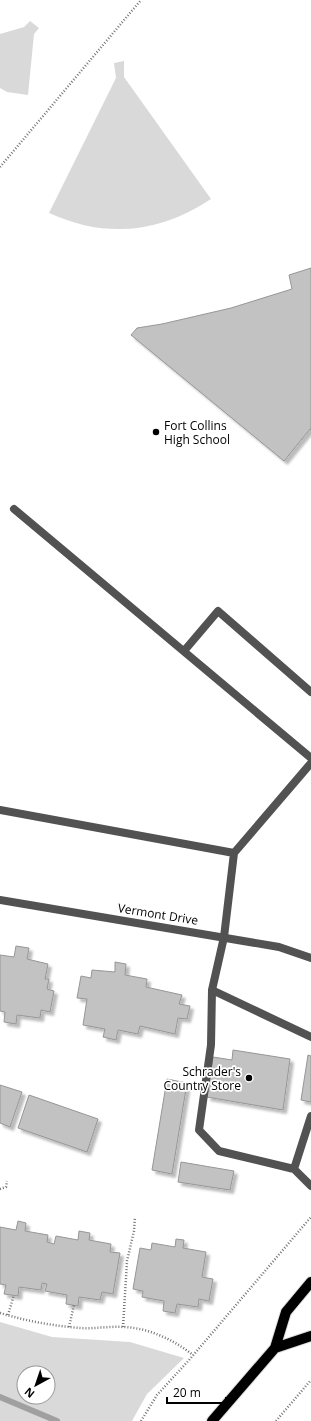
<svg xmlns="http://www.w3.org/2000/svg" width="311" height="1421" font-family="'Open Sans',sans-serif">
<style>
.green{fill:#d9d9d9;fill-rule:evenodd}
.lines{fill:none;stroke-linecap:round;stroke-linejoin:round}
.stream{stroke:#a0a0a0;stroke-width:6}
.building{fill:#c2c2c2;stroke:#969696;filter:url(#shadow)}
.primary-casing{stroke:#dbdbdb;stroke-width:12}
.path{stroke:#747474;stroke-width:2.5;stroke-dasharray:1 2;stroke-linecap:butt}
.lane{stroke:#525252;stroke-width:8}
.street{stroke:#525252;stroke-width:8}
.primary{stroke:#000;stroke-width:10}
.poi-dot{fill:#000;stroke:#fff;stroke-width:1.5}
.labels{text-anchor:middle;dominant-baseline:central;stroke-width:3.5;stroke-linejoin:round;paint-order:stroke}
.poi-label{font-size:12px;fill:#000;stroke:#fff;text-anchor:start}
.street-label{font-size:12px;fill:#000;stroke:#fff}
</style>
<defs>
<filter id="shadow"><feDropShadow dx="3.5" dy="3.5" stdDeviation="1" flood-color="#0004"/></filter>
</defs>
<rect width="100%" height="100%" fill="#fff"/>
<path class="green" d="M30 21 39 28 34 34 28 95 7 92 0 88V34L24 27Z
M124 61V77L211 199C160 233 106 239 49 213L116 78 114 63Z
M0 1322 52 1337 130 1342 184 1358 147 1394 132 1421H0ZM24 1373H48V1397H24Z"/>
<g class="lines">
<path class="stream" d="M0 1397 57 1421"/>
</g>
<path class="building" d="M311 268V430L310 429 284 461 131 335 137 328 162 324 231 308 292 289 289 275Z
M16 946 29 948 27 959 48 964 45 979H49L47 989 54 991 50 1012 41 1010 40 1018 17 1015 16 1024 4 1022 5 1012 0 1011V955L14 957Z
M115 962 126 964 125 975 147 979 146 987 182 995 179 1004 190 1006 187 1019 178 1018 175 1034 140 1026 138 1034 118 1030 116 1040 103 1037 105 1029 83 1025 87 999 77 998 81 976 91 978 92 970 115 972Z
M233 1050 290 1059 283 1110 207 1097 213 1057 232 1060Z
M308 1055 311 1056V1102L301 1100Z
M167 1079 187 1083 172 1174 152 1170Z
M0 1085 22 1092 10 1127 0 1123Z
M29 1095 98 1119 87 1152 18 1128Z
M181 1162 234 1171 230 1190 178 1182Z
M18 1221 26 1223 25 1231 48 1235 47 1242 54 1244 56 1236 78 1240 79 1231 90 1233 89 1240 111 1244 110 1252 120 1253 113 1294 102 1292 100 1300 79 1297 78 1306 66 1304 67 1295 45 1291 47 1284 42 1283 41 1290 19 1287 18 1296 4 1294 6 1285 0 1284V1227L16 1230Z
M176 1239 184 1240 183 1248 206 1252 202 1277 213 1279 209 1301 199 1299 198 1307 177 1304 175 1313 163 1311 164 1301 142 1297 143 1291 133 1289 140 1248 151 1250 152 1243 175 1247Z"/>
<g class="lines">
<g class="primary-casing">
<path id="primary" d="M275 1348 311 1336
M212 1421 275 1348 286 1312 311 1282"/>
</g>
<path class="path" d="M0 167 141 0
M0 1189 6 1187 7 1181
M0 1313C26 1321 54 1326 81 1328 95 1329 109 1326 124 1327 149 1328 174 1340 193 1355
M8 1315 14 1295
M69 1327 74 1305
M123 1327 127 1261 134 1231 135 1217
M141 1421 157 1395 190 1359 311 1217
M276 1421 311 1380"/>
<path class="lane" d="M14 509 311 758
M184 651 218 611 311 692
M311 763 234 853 224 937 212 990 311 1037
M0 810 234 853
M212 990 211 1045 199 1130 219 1151 294 1169 311 1186
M294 1169 311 1116"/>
<path class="street" d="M0 900 279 947 311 958"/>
<use href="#primary" class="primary"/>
</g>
<g class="poi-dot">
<circle cx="156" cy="432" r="4"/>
<circle cx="249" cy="1078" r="4"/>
</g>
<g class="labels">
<g class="poi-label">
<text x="164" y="425">Fort Collins<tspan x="164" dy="14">High School</tspan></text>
<text x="241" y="1071" text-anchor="end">Schrader's<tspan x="241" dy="14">Country Store</tspan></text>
</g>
<g class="street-label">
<text transform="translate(158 914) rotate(9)">Vermont Drive</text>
</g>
</g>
<g transform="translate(36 1385) rotate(220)"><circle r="19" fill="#ffffff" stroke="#999999"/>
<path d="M0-3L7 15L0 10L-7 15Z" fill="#000000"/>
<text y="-6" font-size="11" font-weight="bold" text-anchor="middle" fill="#000000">N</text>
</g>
<path d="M167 1397v6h59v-6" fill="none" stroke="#000000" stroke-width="2"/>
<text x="173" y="1397" font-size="12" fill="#000000" stroke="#ffffff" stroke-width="3" paint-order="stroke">20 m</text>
</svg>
